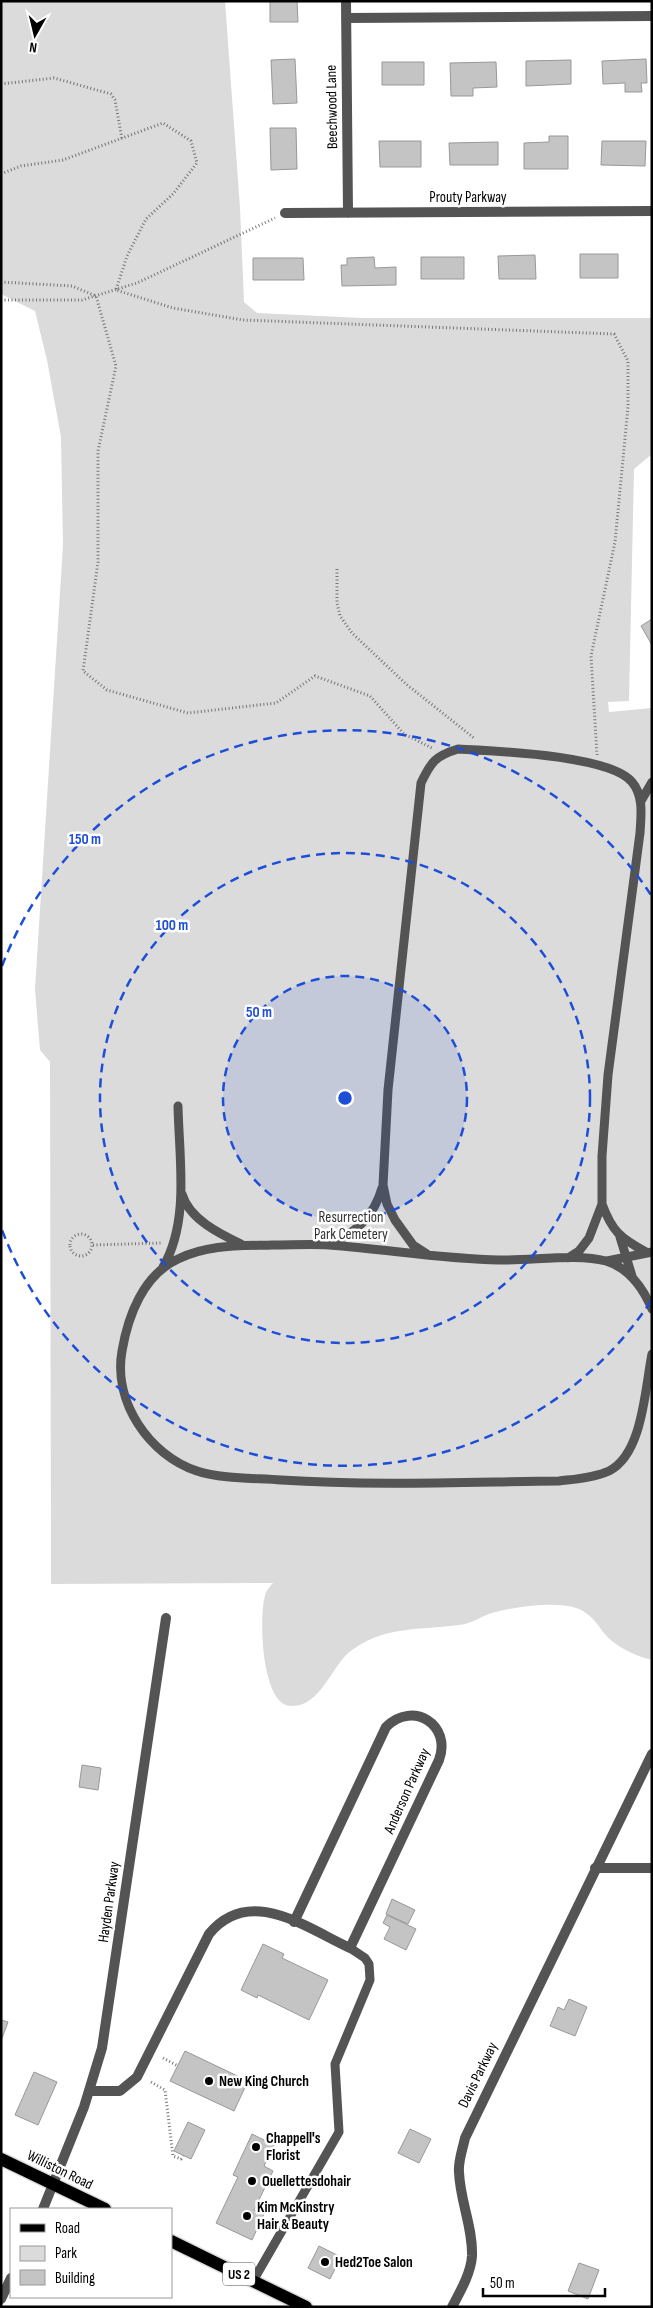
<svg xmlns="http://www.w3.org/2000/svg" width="653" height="2308" font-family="'Sofia Sans Condensed',sans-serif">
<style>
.green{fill:#dbdbdb}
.building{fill:#c4c4c4;stroke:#989898}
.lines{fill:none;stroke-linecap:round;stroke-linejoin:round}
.primary-casing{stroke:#dbdbdb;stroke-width:15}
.path{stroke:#767676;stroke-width:3;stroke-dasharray:1 2.5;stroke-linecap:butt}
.lane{stroke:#545454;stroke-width:9}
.street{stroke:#545454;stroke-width:10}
.primary{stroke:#000;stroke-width:12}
.ring{fill:none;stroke:#1d4ed8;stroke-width:2.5;stroke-dasharray:9 6}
.poi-dot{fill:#000;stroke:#fff;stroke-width:2}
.labels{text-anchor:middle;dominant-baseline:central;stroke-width:5;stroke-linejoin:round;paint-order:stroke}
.shield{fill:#fff;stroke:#4c4c4c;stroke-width:1}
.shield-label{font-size:14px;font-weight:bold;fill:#000}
.street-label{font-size:15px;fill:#000;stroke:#fff}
.park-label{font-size:15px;fill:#323232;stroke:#fff}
.poi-label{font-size:15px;font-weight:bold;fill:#000;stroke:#fff;text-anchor:start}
.centre{fill:#1d4ed8;stroke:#fff;stroke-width:2.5}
.ring-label{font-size:15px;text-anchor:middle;font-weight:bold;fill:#1d4ed8;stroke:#fff;stroke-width:5;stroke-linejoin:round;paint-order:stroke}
</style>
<rect width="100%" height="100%" fill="#fff"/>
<path class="green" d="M1 1H225L240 208 244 302 257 313 362 318H652V454L634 469 629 701 608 702 609 712 652 708V1660C635 1656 614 1646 603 1632 597 1623 590 1614 579 1609 557 1600 511 1607 489 1614 481 1617 473 1622 465 1624 424 1631 388 1624 352 1650 331 1665 321 1708 290 1706 261 1704 258 1613 266 1592 268 1589 271 1585 273 1583L51 1584 50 1062 40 1050 35 989 63 545 61 437 47 360 35 311 1 294Z"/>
<path class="building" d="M270 1H297L298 22H270Z
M295 59 297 103 273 104 271 60Z
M646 59 647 83H641L642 92H625V83L603 84 602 61Z
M571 60V84L526 86V61Z
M382 62H424V85H382Z
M496 62 497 87 473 88V96H451L450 63Z
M270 128H296L297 169 271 170Z
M549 136H568V169H524V143L549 142Z
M379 141H421V167H380Z
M602 141H646L645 166 601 165Z
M498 142V165H450L449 143Z
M580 254H618V278H580Z
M535 255 536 279H499L498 256Z
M374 257 375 268 396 267V285L342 286 341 265H347V258Z
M421 257H464V279H421Z
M253 258H303L304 280H253Z
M652 619V645L641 626Z
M82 1765 101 1768 98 1790 79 1787Z
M392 1899 415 1910 408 1924 386 1914Z
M387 1915 416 1929 406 1950 384 1939 390 1927 383 1923Z
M263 1944 284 1954 282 1958 328 1980 309 2020 258 1995 257 1998 241 1990Z
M569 1999 587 2007 575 2036 550 2026 558 2007 564 2010Z
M1 2020 8 2022 1 2041Z
M185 2051 248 2081 234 2111 170 2081Z
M34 2072 57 2082 38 2125 15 2115Z
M188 2122 205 2130 191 2159 174 2151Z
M410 2129 431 2139 419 2163 398 2153Z
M252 2134 274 2145 264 2166 273 2171 254 2210 264 2214 252 2240 216 2223 238 2177 233 2175Z
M319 2246 341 2257 330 2279 308 2268Z
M579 2263 599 2270 588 2299 568 2291Z"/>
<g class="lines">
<g class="primary-casing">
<path id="primary" d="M1 2159 105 2209
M171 2241 306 2307"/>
</g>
<path class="path" d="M1 84 54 78 111 94 115 100 122 139
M1 174 21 166 63 160 163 123 191 141 197 163 173 194 146 219 127 256 116 290 173 308 243 320 614 334 628 361V407L615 542 591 656 597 755
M1 282 72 286 96 296 116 366 98 451V562L83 671 107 690 188 713 276 703 315 676 370 696 404 734 432 748
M1 300H82L137 283 275 218
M337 569V603L340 616 352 633 406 684 474 738
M70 1245a11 11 0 1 1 22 0a11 11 0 1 1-22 0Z
M93 1245 161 1243
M163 2058 178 2066
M151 2082 165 2090 173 2156 181 2159 183 2156"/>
<path class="lane" d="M641 801 652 782
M182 1194C189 1219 220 1234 241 1244
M602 1204C612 1231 620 1238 646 1252
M620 1237 632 1276
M328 1244C356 1234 374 1216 382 1188
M427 1254 413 1245 395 1220 387 1204 383 1185 388 1090 421 783C431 762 435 756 458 749 494 751 610 755 632 782 644 796 641 816 640 833L608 1075 602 1156V1204L589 1238 579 1251 568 1258
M607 1261 652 1252
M163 1267C190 1221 179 1158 178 1106
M652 1309C643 1288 629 1268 606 1261 577 1253 531 1261 499 1260 442 1259 386 1249 329 1245 311 1244 292 1245 273 1245 240 1246 209 1244 178 1259 143 1275 128 1316 122 1351 113 1402 149 1455 197 1471 221 1479 256 1478 281 1480 374 1486 467 1482 559 1481 575 1479 593 1478 609 1471 643 1454 645 1388 652 1354
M253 2281 339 2132 335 2064 370 1980 369 1964 365 1958 350 1948"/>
<path class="street" d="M346 1 348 213
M346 18 652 16
M285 213 652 211
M595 1868H652
M90 2091H120L137 2077 209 1934C249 1885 305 1927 350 1948L439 1760C452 1725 413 1700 386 1727L294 1922
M43 2209 84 2107 102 2048 166 1618
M1 2299 11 2278
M452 2307C460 2292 471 2273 472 2256 473 2227 460 2201 459 2172 458 2161 463 2148 465 2138L652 1754"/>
<use href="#primary" class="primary"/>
</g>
<circle cx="345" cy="1098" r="122" fill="#1d4ed8" fill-opacity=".12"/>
<g class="ring">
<circle cx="345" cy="1098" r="122"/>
<circle cx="345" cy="1098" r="245"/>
<path d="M651 1301A367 367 0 0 1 2 1230M2 966A367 367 0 0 1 651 895"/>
</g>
<g class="poi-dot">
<circle cx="209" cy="2081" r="5"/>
<circle cx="256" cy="2147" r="5"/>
<circle cx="252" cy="2181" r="5"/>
<circle cx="247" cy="2216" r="5"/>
<circle cx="325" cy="2262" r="5"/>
</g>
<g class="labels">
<rect class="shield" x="223" y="2262.5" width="32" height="23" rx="4"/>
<g class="shield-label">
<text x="239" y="2274">US 2</text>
</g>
<g class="street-label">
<text transform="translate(332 107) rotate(-91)">Beechwood Lane</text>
<text x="468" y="197">Prouty Parkway</text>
<text transform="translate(407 1791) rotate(-66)">Anderson Parkway</text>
<text transform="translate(109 1902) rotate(-82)">Hayden Parkway</text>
<text transform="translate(478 2075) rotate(-64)">Davis Parkway</text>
<text transform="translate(60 2170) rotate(26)">Williston Road</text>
</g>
<g class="park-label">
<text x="351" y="1217">Resurrection<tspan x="351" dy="17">Park Cemetery</tspan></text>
</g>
<g class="poi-label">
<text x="219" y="2081">New King Church</text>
<text x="266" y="2138">Chappell's<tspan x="266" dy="17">Florist</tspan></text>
<text x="262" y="2181">Ouellettesdohair</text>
<text x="257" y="2207">Kim McKinstry<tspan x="257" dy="17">Hair &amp; Beauty</tspan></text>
<text x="335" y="2262">Hed2Toe Salon</text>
</g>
</g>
<circle cx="345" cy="1098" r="8" class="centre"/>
<g class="ring-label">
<text x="85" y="844">150 m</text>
<text x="172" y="930">100 m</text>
<text x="259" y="1017">50 m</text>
</g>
<rect width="653" height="2308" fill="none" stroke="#000000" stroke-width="5"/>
<rect x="10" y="2208" width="162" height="90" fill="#ffffff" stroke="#999999"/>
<rect x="20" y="2224" width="25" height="8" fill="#000000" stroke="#999999"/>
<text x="55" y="2233" font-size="15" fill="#000000">Road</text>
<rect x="20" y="2246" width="25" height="15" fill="#dbdbdb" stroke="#999999"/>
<text x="55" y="2258" font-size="15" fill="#000000">Park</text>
<rect x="20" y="2270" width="25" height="15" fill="#c4c4c4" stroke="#999999"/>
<text x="55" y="2283" font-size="15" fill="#000000">Building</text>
<g transform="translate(35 35) rotate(188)" stroke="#ffffff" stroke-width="4" paint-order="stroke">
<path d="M0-4L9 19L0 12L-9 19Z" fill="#000000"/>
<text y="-8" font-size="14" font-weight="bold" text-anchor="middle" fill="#000000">N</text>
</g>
<path d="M483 2288v8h122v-8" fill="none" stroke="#000000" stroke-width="2.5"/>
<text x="490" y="2288" font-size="15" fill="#000000" stroke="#ffffff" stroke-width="4" paint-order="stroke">50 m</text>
</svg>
